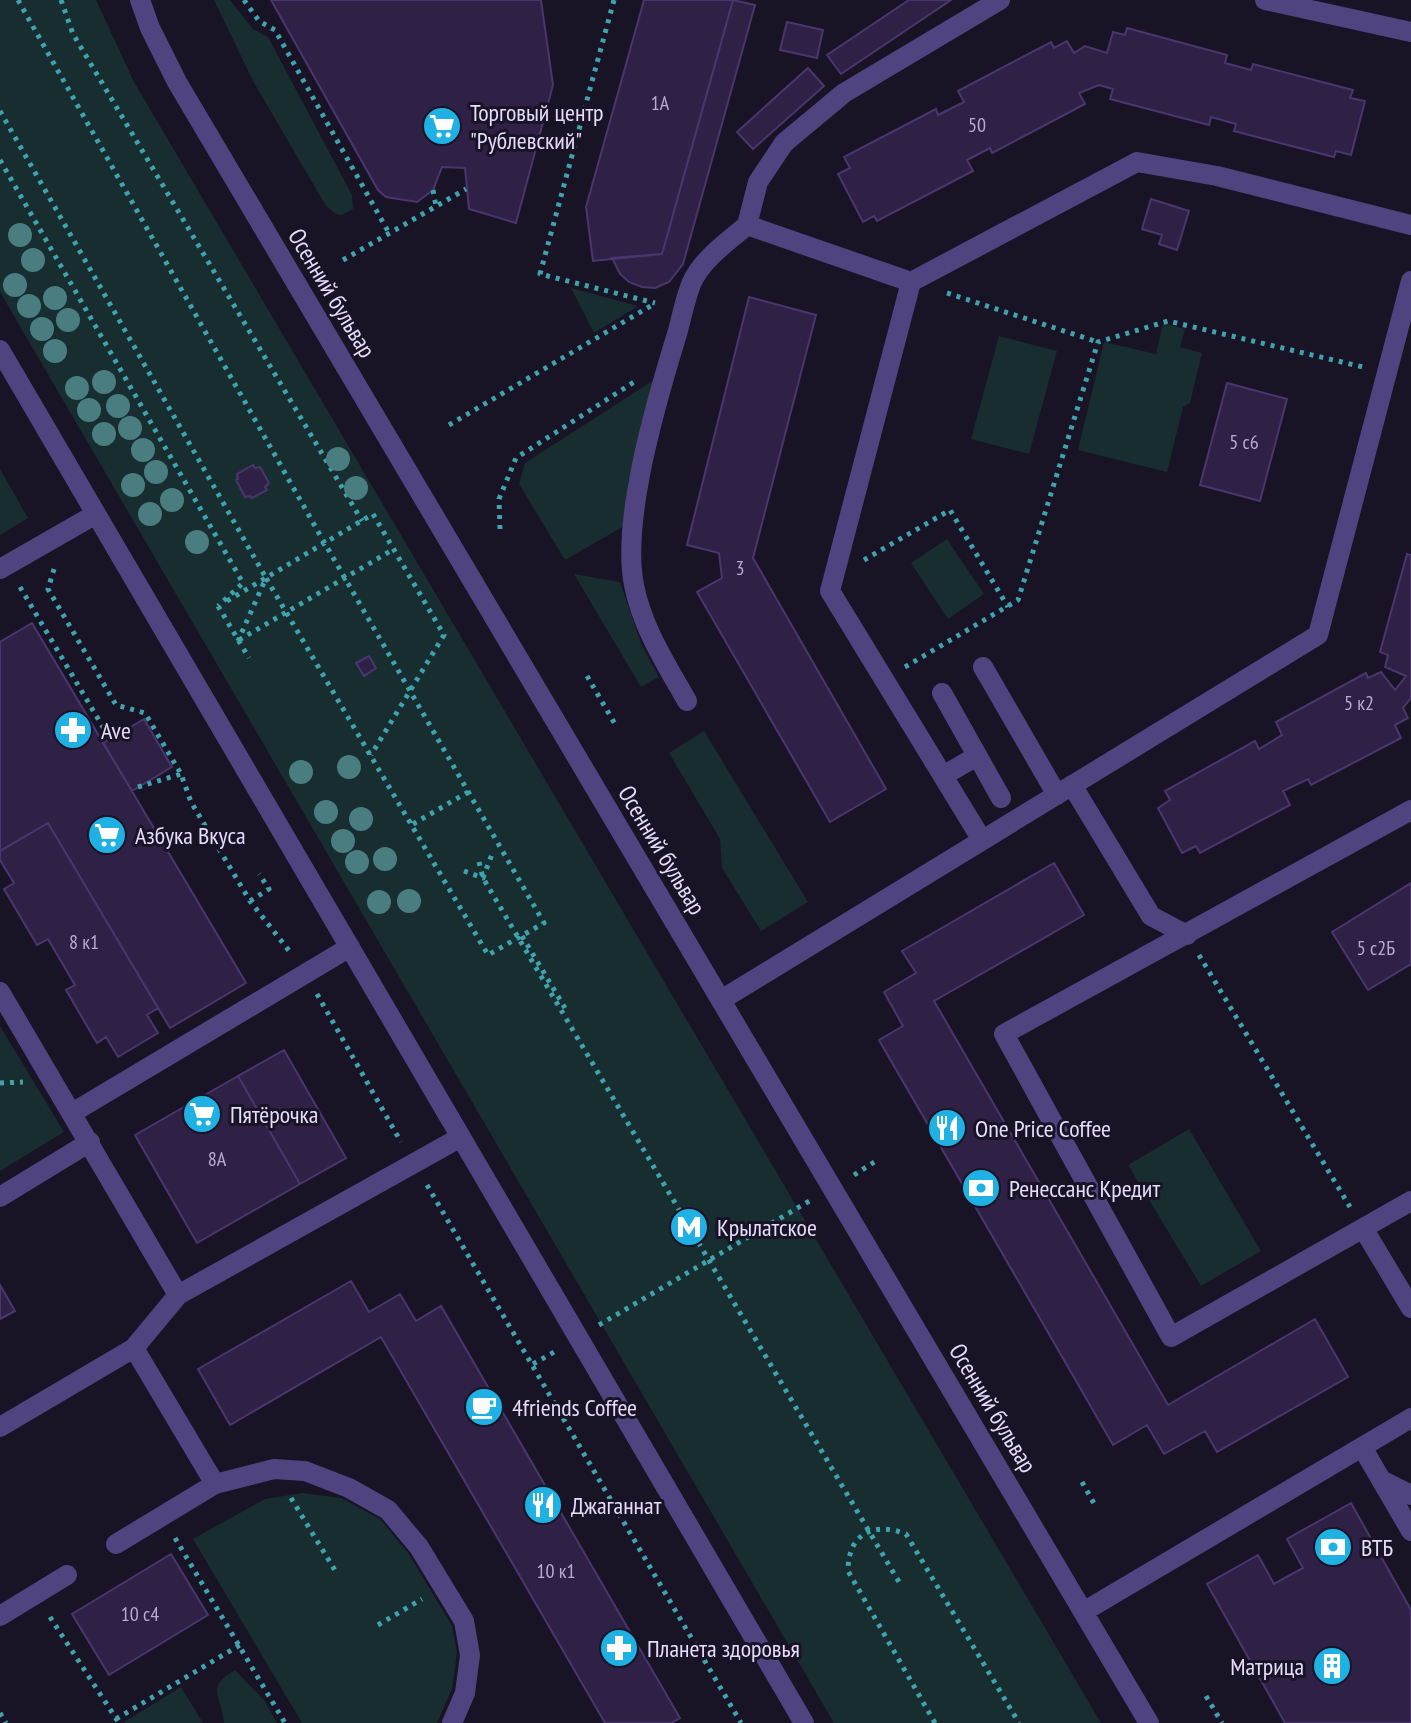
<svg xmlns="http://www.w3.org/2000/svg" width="1411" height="1723" font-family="'PT Sans Narrow',sans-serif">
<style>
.green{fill:#172d30}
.building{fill:#2e2145;stroke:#4a366e;stroke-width:2}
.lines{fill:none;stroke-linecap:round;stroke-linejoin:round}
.path{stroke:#3fa2ac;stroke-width:5;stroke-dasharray:4 6;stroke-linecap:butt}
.minor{stroke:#4f4480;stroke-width:20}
.tree{fill:#497d80}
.labels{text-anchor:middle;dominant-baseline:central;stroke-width:6;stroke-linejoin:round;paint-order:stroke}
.number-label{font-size:20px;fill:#b7aece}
.poi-label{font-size:24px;fill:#e5ddfb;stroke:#191326;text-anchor:start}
.street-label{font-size:24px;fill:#e5ddfb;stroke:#191326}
</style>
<rect width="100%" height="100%" fill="#191326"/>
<path class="green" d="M0 0H96L134 82 1101 1723H834L0 292Z
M214 0H230L253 29 268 37 352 195 353 209 342 215 336 214 326 206 253 81Z
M571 288 638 306 594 333Z
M1163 323 1185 329 1180 347 1202 353 1190 403 1183 407 1167 472 1078 450 1104 342 1156 354Z
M999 336 1057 351 1029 454 971 439Z
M654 380 628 482 624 526 565 560 519 484 525 463Z
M0 469 28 518 0 535Z
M947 539 984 594 948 619 911 563Z
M574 574 620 582 642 646 659 677 641 687Z
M704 731 808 902 761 931 722 868 720 839 669 753Z
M0 1026 64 1132 0 1171Z
M1189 1129 1261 1251 1201 1286 1128 1165Z
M302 1493 341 1498 380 1519 409 1554 452 1626 457 1653 452 1689 437 1723H302L193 1539 265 1499Z
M235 1670 265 1701 277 1723H224C222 1696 204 1688 235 1670Z
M181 1687 203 1723H125L124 1722Z"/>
<path class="building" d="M271 0H541L553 85 516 223 469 209 465 168 442 167 433 190 417 202 386 197 378 190Z
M644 0H733L662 254 593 261 586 207Z
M733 0 755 5 683 264 669 282 655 288 642 287 629 282 620 274 612 258 662 254Z
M909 0H951L841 74 827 55Z
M787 22 823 30 817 58 780 50Z
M1127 28 1227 55 1225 63 1251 70 1253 64 1353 90 1350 98 1365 101 1351 155 1336 151 1334 157 1234 131 1236 124 1211 117 1209 125 1110 99 1113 89 1099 85 1079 93 1085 104 992 153 990 148 967 160 973 171 877 221 874 216 863 222 838 174 850 168 844 157 936 109 938 115 964 102 958 91 1051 42 1054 48 1067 41 1074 53 1085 46 1107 53 1113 32 1125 35Z
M808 68 824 86 753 149 737 132Z
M1151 199 1189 211 1177 250 1159 244 1162 235 1142 229Z
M749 297 816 315 753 558 886 789 830 822 697 592 722 578 719 553 687 545Z
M1227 383 1287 399 1260 501 1200 485Z
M253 465 255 468 260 467 269 483 265 487 267 490 252 498 250 496 245 497 236 480 238 479 237 474Z
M1407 554 1411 555V698L1403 708 1408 718 1395 725 1401 738 1311 785 1308 779 1283 791 1290 805 1200 853 1196 846 1182 853 1158 808 1170 800 1165 791 1255 741 1259 749 1282 735 1276 722 1366 673 1368 678 1381 672 1395 690 1406 676 1385 667 1388 655 1380 652Z
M32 623 246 983 170 1028 48 823 0 851V642Z
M369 656 376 668 364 676 356 663Z
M144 719 172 767 132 791 103 743Z
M48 823 158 1008 147 1015 158 1033 118 1057 106 1037 97 1043 66 990 75 985 48 939 37 945 4 889 14 883 0 860V851Z
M1054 863 1084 915 934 1001 1168 1405 1315 1319 1348 1377 1217 1452 1205 1431 1164 1454 1147 1425 1113 1445 879 1040 903 1026 884 992 916 973 902 951Z
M1411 883V964L1368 990 1332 932Z
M284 1050 346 1158 300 1184 238 1076Z
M238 1076 300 1184 197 1243 135 1135Z
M351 1281 369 1312 400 1294 416 1321 441 1306 680 1718 671 1723H605L381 1337 230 1425 198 1369Z
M0 1285 15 1311 0 1319Z
M1351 1503 1411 1610V1723H1285L1207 1584 1258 1555 1274 1584 1303 1568 1287 1539Z
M171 1554 208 1615 109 1675 72 1614Z"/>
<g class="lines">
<path class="path" d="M18 0 320 535 544 923 488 955 266 578 238 641
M61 0 73 34 362 521
M244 0 259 21 275 30 389 233
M614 0 540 274 655 303
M0 111 266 578
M0 160 243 583 218 606
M433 190 436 206
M343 260 466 189
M947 293 1098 342
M449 425 654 304
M500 529 499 499 516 458 634 382
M864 560 950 510 1008 607
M54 569 48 589 116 705 145 713 181 774 191 802 250 901 290 952
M20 587 110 739
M227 601 373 514 444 635 371 755
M218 606 249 658
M239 640 394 549
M905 667 1018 600 1098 342 1168 321 1363 367
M587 676 615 724
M138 787 181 774
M413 824 470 791
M479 862 483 878 899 1582
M464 871 483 878 492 854
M250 901 269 889 259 874
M522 936 565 1008
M1199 955 1350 1207
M317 994 401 1142
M0 1083 23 1082
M854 1175 876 1161
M427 1185 741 1723
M599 1325 811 1200
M533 1364 556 1351
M1082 1482 1096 1507
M291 1498 336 1572
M175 1538 285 1723
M50 1617 119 1723
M378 1625 422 1599
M1206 1696 1222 1723
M0 1713 6 1723
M116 1719 240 1645
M935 1723 848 1571C848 1534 873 1521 906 1534L1019 1723"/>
<path class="minor" d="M140 0 150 28 177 82 1149 1723
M1265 0 1411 32
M911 282 747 225 758 182 784 143 844 93 1000 0
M0 350 804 1723
M0 569 96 514
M983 667 1057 795
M942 693 1001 798
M687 701C666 664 642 627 634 585 621 520 657 399 677 334 682 317 685 298 692 282 703 258 728 242 747 225
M943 776 977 756
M1072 785 1151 916 1187 935
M1411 810 1004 1034 1171 1337 1411 1201
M982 840 830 591 911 282 1137 162 1217 176 1411 225
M0 992 178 1295
M721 1000 1318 635 1411 281
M72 1113 350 947
M0 1197 90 1142
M1363 1228 1411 1308
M134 1348 215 1484 274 1469 305 1471 349 1488 388 1510 419 1547 464 1621 470 1655 465 1693 452 1723
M0 1427 134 1348 178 1295 461 1137
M1362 1447 1411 1531
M1381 1480 1411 1495
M116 1544 215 1484
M1083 1612 1411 1418
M0 1616 67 1575"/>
</g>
<g class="tree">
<circle cx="20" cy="235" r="12"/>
<circle cx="33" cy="260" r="12"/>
<circle cx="15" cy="285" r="12"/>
<circle cx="55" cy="298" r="12"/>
<circle cx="29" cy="306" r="12"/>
<circle cx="68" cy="320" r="12"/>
<circle cx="42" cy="329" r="12"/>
<circle cx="55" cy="351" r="12"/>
<circle cx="104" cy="382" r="12"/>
<circle cx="77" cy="388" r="12"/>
<circle cx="118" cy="406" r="12"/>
<circle cx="89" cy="410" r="12"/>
<circle cx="130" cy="428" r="12"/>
<circle cx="104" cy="434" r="12"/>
<circle cx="143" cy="450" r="12"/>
<circle cx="338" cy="459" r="12"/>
<circle cx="156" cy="472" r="12"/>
<circle cx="133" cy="485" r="12"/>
<circle cx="356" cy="488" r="12"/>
<circle cx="172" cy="500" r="12"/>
<circle cx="150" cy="514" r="12"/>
<circle cx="197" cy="542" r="12"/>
<circle cx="349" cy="767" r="12"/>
<circle cx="301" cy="772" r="12"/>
<circle cx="326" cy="812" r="12"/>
<circle cx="361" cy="819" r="12"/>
<circle cx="343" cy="841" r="12"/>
<circle cx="385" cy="859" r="12"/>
<circle cx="357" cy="862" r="12"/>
<circle cx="409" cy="901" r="12"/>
<circle cx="379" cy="902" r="12"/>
</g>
<defs>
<g id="supermarket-disc" transform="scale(2)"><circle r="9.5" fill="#20b1e4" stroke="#191326"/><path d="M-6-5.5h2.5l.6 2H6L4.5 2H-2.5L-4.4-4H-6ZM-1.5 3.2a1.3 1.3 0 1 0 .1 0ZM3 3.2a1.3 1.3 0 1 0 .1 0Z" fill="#fff"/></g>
<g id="pharmacy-disc" transform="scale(2)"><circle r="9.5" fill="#20b1e4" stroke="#191326"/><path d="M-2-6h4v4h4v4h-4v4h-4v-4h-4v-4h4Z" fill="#fff"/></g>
<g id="restaurant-disc" transform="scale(2)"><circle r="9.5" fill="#20b1e4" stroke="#191326"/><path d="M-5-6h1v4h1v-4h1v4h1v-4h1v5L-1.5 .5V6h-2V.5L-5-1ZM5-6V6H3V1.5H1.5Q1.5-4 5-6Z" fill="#fff"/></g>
<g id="bank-disc" transform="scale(2)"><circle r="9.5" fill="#20b1e4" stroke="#191326"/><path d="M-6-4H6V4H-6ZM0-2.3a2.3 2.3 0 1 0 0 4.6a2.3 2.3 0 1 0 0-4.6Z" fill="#fff"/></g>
<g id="metro-disc" transform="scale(2)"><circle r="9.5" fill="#20b1e4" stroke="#191326"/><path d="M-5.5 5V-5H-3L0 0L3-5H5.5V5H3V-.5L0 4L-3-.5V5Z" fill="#fff"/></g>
<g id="cafe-disc" transform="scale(2)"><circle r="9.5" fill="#20b1e4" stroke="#191326"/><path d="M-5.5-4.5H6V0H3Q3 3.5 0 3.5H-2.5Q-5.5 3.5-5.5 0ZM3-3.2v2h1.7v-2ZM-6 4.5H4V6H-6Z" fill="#fff"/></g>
<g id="building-disc" transform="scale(2)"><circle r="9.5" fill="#20b1e4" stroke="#191326"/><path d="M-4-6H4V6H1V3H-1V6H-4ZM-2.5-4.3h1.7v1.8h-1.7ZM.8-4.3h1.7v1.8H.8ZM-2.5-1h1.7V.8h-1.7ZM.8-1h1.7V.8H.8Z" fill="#fff"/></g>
</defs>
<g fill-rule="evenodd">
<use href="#supermarket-disc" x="442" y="126"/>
<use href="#pharmacy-disc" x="73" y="730"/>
<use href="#supermarket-disc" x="107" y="835"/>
<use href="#supermarket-disc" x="202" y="1114"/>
<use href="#restaurant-disc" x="947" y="1128"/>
<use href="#bank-disc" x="981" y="1188"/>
<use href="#metro-disc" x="689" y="1227"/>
<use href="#cafe-disc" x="484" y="1407"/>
<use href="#restaurant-disc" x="543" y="1505"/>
<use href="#bank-disc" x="1333" y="1547"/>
<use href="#pharmacy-disc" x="619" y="1648"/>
<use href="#building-disc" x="1332" y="1666"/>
</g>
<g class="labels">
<g class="number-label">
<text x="660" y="103">1А</text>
<text x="977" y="125">50</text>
<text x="1244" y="442">5 с6</text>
<text x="740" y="568">3</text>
<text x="1359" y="703">5 к2</text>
<text x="84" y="942">8 к1</text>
<text x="1376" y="948">5 с2Б</text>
<text x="217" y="1159">8А</text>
<text x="556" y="1571">10 к1</text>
<text x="140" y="1614">10 с4</text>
</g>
<g class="poi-label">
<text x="470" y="112">Торговый центр<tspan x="470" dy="28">"Рублевский"</tspan></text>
<text x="101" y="730">Ave</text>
<text x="135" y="835">Азбука Вкуса</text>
<text x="230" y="1114">Пятёрочка</text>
<text x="975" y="1128">One Price Coffee</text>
<text x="1009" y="1188">Ренессанс Кредит</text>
<text x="717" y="1227">Крылатское</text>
<text x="512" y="1407">4friends Coffee</text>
<text x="571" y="1505">Джаганнат</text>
<text x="1361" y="1547">ВТБ</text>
<text x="647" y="1648">Планета здоровья</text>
<text x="1304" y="1666" text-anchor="end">Матрица</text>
</g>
<g class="street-label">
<text transform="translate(332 293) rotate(59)">Осенний бульвар</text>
<text transform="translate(662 850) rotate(59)">Осенний бульвар</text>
<text transform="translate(993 1408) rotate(59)">Осенний бульвар</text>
</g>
</g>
</svg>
